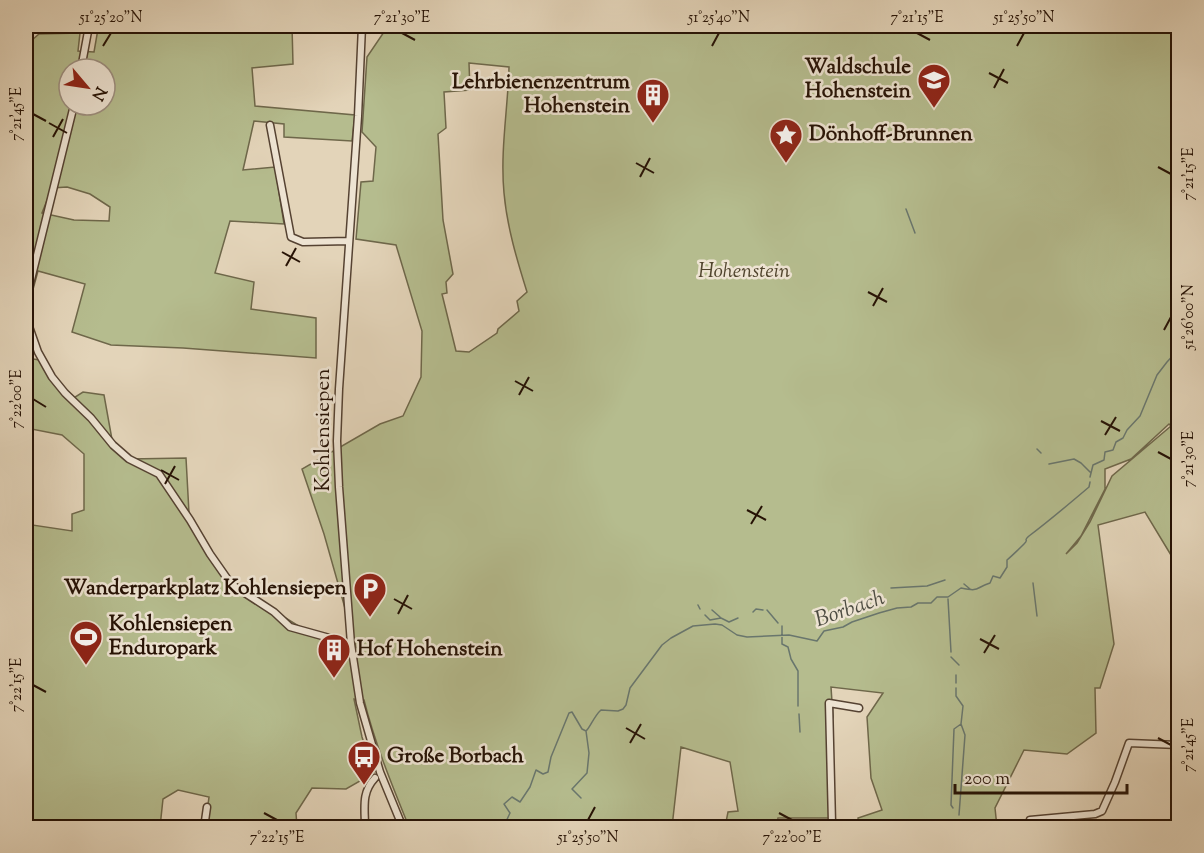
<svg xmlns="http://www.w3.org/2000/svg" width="1204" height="853" font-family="'Sorts Mill Goudy',serif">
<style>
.green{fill:#b5bc8e;stroke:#6e674a;stroke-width:1.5;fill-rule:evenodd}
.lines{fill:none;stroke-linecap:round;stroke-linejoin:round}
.stream{stroke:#69766d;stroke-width:1.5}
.minor-casing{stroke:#554232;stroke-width:9}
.minor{stroke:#ede3d2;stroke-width:6}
.ticks{fill:none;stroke:#261205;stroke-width:2}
.labels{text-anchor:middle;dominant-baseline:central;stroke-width:5;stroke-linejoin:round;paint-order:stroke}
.poi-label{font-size:21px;font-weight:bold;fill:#261205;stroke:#ede3d2;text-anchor:start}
.park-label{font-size:21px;font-style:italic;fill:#51452e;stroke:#ede3d2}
.street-label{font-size:21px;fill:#261205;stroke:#ede3d2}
.water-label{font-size:22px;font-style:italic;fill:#4d4c42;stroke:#ede3d2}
.neatline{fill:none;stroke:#261205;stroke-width:2}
.ticks-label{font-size:15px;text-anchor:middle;fill:#261205}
</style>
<rect width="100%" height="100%" fill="#e3d4b9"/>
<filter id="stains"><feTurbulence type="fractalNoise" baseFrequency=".00333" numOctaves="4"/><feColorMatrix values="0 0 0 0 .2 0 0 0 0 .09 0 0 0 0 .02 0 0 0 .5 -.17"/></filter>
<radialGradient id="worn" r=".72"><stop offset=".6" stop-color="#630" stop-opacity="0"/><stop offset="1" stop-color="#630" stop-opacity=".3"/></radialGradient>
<path class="green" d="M87 26H292L293 64 252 68 255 106 355 115 352 141 284 137V124L254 121 243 170 275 167 284 224 230 221 215 273 254 282 251 309 316 318V358L183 348 111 345 72 332 85 284 38 271 26 315V40H32L39 34 80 33 78 51 94 52 98 29ZM69 69H105V105H69ZM67 187 90 194 110 207 109 221 74 220 42 213 52 188Z
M388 26H1178V552L1177 565 1145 512 1098 525 1114 644 1100 688H1095L1096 733 1067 754 1024 750 995 808 997 827H859L858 818 882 810 871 778 867 717 883 693 831 687 833 717 828 732 834 818H778L776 827H725L728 812 738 811 730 762 681 747 672 827H409C392 785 375 744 364 700L354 699 362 737 374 773 346 789 312 788 296 813 297 827H205L209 797 178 790 163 799 160 827H129L89 820V827H26V524L72 531V514L84 510V454L62 435 26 428V358L40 360 69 401 83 392 104 395 113 445 129 459 186 458 189 513 231 584 305 630 348 642 356 647 324 534 302 469 380 424 403 416 421 377 422 331 396 245 356 239 361 182 373 181 376 147 362 132 367 57ZM469 63 509 67C508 108 500 151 504 193 507 227 517 260 527 292L517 301 519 311 498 329 497 333 469 352 456 351 442 294 447 293 446 282 453 274 443 220 438 134 446 128 444 92 470 90ZM1169 424 1171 426 1112 476 1090 522 1077 543 1066 554 1081 536 1105 489V469L1131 459Z"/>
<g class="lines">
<path class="stream" d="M906 209 915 233
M1037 449 1041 453
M1049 464 1074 459 1081 463 1090 472
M1090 477 1093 465 1104 460 1105 452 1113 450 1116 442 1123 438 1127 430 1140 416 1157 375 1167 362 1178 350
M1033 583 1037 616
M964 584 970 589
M891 588 927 586 945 580
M948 599 951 652
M698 605 700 609
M712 610 720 617
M767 610 778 623
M753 612 756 609 763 610
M705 615 710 620 721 618 729 622 738 618
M782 626V644L788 647 791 659 798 671V706
M951 657 959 665
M956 683V675
M956 688V696L963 706 961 724 965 735 959 815
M799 714 800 732
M581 798 572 789 587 773 589 753 586 731
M953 808 951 805 954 729 961 724
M470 828 474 824 480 828
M503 828 510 813 504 804 512 797 520 802 530 787 536 770 543 774 548 772 551 757 569 713 572 712 582 729 586 731C590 728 594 716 601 710L618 711 623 709 626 705 630 688 662 645 671 638 693 626 715 624 722 625 737 635 747 637 789 635 817 641 824 631 843 627 852 622 879 613 897 608 911 607 918 603H931L937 597H948L961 588C981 592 974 588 990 583L993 576 1000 578 1007 567V560C1013 555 1019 549 1024 544 1030 538 1022 542 1029 536 1049 521 1069 504 1089 487L1090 482"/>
<g class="minor-casing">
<path id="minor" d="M362 26 358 116 339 389 337 441 339 487 351 644 360 703 380 772 403 828
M81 69 89 26
M270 125 291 237 303 242 349 241
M26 300 74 105
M26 318 38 352 52 377 65 393 91 418 113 445 129 459 159 474 190 520 210 554 231 584 274 612 290 627 351 644
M204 828 207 807
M365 828C365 808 361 793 375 778
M829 828 832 823 829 703 859 708
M1030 828V820L1095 814 1102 811 1115 782 1129 743 1178 745"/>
</g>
<use href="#minor" class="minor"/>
</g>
<path class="ticks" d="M402 33 415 40M917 33 930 40M103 46 111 33M712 46 719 33M1017 46 1024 33M989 73 1008 83M994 88 1004 69M33 114 46 121M49 123 67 133M53 137 63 119M636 163 654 173M1158 167 1171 174M640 177 650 158M282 252 300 262M286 266 296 248M868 292 887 302M873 306 883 288M1164 330 1171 317M515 381 533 391M519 395 529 377M33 399 46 407M1101 421 1120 431M1105 435 1116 417M1158 452 1171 459M161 470 179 480M165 484 175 466M747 510 766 520M751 524 762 506M394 599 412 609M398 614 408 595M980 639 999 649M984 653 995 635M33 685 46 692M626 728 645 739M1158 738 1171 745M630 743 641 724M264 813 277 820M779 813 792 820M588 820 595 807"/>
<defs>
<g id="school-pin" transform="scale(1.725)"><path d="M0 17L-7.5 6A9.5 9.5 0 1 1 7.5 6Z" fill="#8f2418" stroke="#ede3d2"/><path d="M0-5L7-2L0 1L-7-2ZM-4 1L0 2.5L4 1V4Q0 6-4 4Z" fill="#fff"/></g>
<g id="building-pin" transform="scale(1.725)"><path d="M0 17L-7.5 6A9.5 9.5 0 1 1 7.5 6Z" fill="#8f2418" stroke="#ede3d2"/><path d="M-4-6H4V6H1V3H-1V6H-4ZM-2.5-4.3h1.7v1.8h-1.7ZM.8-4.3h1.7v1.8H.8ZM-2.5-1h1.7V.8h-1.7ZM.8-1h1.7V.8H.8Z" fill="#fff"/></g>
<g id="sight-pin" transform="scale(1.725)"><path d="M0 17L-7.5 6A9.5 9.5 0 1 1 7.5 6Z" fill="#8f2418" stroke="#ede3d2"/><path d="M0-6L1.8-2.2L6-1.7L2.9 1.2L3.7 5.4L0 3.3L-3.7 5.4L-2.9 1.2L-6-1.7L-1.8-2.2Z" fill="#fff"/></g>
<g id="parking-pin" transform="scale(1.725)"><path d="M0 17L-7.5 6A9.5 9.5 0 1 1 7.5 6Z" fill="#8f2418" stroke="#ede3d2"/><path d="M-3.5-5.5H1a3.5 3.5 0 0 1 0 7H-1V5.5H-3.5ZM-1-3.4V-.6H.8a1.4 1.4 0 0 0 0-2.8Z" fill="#fff"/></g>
<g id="stadium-pin" transform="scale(1.725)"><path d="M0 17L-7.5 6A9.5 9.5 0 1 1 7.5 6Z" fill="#8f2418" stroke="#ede3d2"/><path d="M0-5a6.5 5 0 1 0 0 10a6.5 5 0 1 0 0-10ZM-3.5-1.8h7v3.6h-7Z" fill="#fff"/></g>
<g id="bus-pin" transform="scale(1.725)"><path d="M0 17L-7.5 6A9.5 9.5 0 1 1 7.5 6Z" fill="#8f2418" stroke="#ede3d2"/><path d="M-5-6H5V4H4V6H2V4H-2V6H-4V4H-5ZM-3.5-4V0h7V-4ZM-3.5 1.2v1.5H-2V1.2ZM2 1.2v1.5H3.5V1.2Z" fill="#fff"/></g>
</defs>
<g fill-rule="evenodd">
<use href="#school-pin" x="934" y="80"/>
<use href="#building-pin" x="653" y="95"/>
<use href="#sight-pin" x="786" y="135"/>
<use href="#parking-pin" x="370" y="589"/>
<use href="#stadium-pin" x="86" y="637"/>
<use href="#building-pin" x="334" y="650"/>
<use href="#bus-pin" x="364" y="757"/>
</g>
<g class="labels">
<g class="poi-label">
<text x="911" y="68" text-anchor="end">Waldschule<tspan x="911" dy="24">Hohenstein</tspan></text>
<text x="630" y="83" text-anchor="end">Lehrbienenzentrum<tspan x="630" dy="24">Hohenstein</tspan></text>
<text x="809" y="135">Dönhoff-Brunnen</text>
<text x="347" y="589" text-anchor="end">Wanderparkplatz Kohlensiepen</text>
<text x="109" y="625">Kohlensiepen<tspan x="109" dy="24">Enduropark</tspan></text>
<text x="357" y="650">Hof Hohenstein</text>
<text x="387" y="757">Große Borbach</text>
</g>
<g class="park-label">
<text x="744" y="272">Hohenstein</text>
</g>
<g class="street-label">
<text transform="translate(324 430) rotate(-90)">Kohlensiepen</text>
</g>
<g class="water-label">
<text transform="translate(850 610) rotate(-19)">Borbach</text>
</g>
</g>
<rect width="1204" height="853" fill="none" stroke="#e3d4b9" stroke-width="66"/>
<g transform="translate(87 87) rotate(119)"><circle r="28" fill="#ede3d2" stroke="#9d8f80" stroke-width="1.5"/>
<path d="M0-4.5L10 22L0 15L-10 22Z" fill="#8f2418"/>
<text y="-9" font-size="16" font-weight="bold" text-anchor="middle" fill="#261205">N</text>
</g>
<path d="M955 784v9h172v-9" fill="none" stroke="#261205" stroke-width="3"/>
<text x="964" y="784" font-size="18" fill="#261205" stroke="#ede3d2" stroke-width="4.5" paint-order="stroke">200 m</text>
<rect x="33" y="33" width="1138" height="787" class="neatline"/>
<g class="ticks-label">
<text x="111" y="22">51°25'20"N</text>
<text x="402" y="22">7°21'30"E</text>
<text x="719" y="22">51°25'40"N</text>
<text x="917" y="22">7°21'15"E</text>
<text x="1024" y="22">51°25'50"N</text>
<text transform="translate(16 114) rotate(-90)" y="5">7°21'45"E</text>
<text transform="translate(1188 174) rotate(-90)" y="5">7°21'15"E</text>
<text transform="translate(1188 317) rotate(-90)" y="5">51°26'00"N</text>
<text transform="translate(16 399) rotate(-90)" y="5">7°22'00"E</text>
<text transform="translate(1188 459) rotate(-90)" y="5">7°21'30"E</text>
<text transform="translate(16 685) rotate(-90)" y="5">7°22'15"E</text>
<text transform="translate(1188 745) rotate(-90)" y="5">7°21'45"E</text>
<text x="277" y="842">7°22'15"E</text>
<text x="588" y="842">51°25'50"N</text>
<text x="792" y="842">7°22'00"E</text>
</g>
<rect width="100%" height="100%" filter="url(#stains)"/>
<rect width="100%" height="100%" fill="url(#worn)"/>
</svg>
